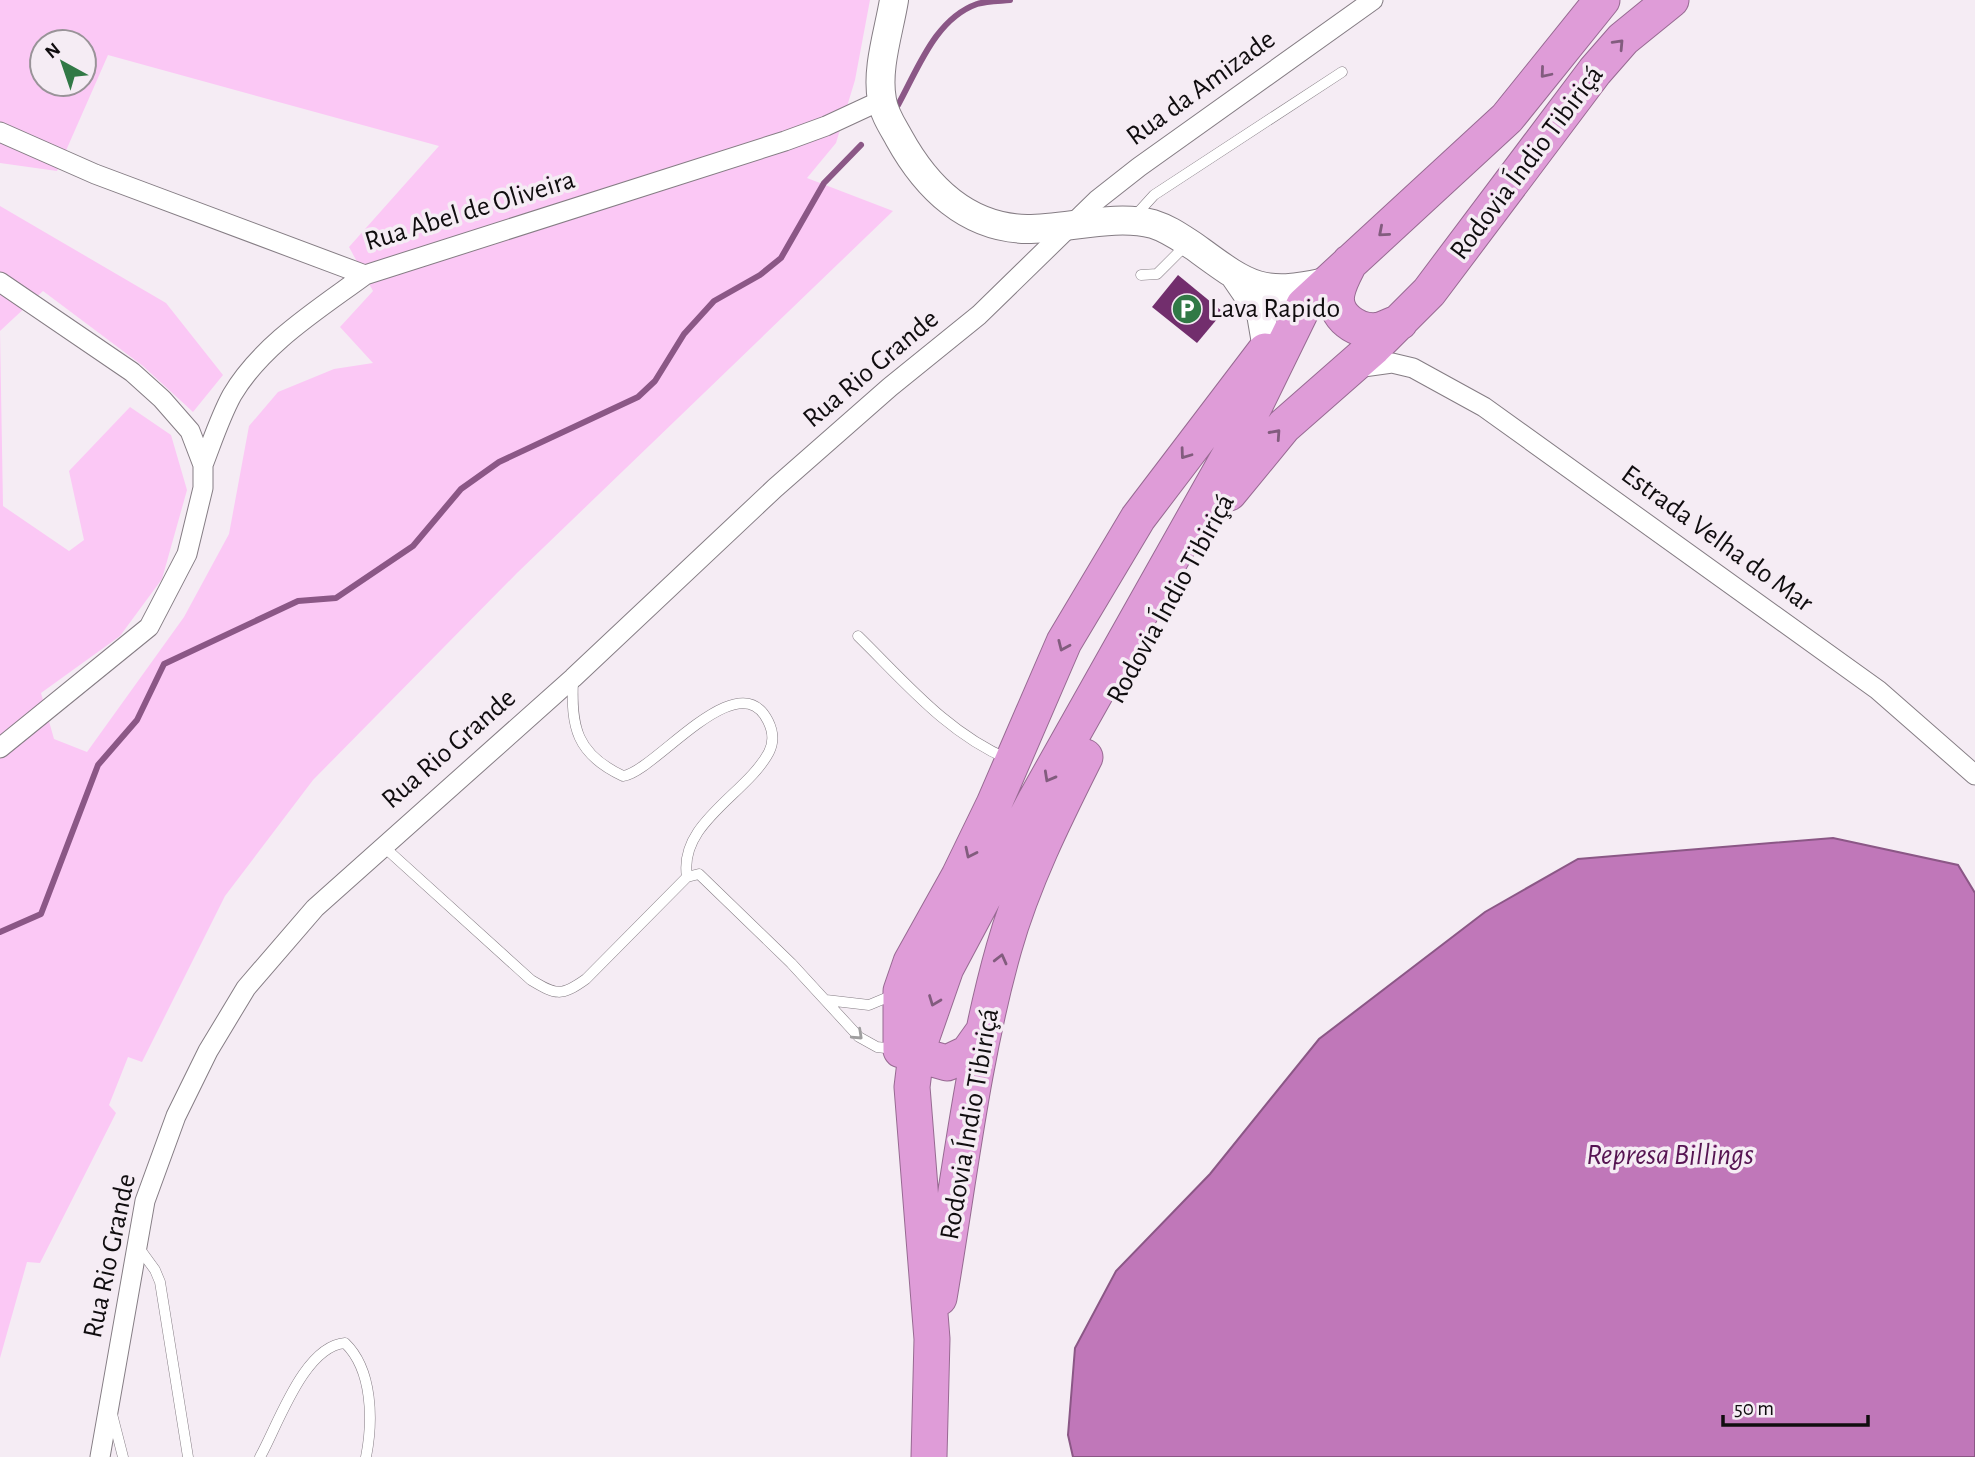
<svg xmlns="http://www.w3.org/2000/svg" width="1975" height="1457" font-family="'Alegreya Sans',sans-serif">
<style>
.green{fill:#fbc8f5;fill-rule:evenodd}
.water{fill:#c077b9;stroke:#8b5786;stroke-width:2}
.lines{fill:none;stroke-linecap:round;stroke-linejoin:round}
.stream{stroke:#8b5786;stroke-width:6}
.building{fill:#722e6d}
.lane-casing{stroke:#857d84;stroke-width:11}
.street-casing{stroke:#857d84;stroke-width:21}
.secondary-casing{stroke:#857d84;stroke-width:30}
.highway-casing{stroke:#976a92;stroke-width:37}
.lane{stroke:#fff;stroke-width:10}
.street{stroke:#fff;stroke-width:19}
.secondary{stroke:#fff;stroke-width:28}
.highway{stroke:#df9cd8;stroke-width:35}
.oneway{stroke:#825c7e}
.oneway2{stroke:#9f9e9f}
.labels{text-anchor:middle;dominant-baseline:central;stroke-width:7;stroke-linejoin:round;paint-order:stroke}
.street-label{font-size:28px;fill:#100d0f;stroke:#f5ecf4}
.poi-label{font-size:28px;fill:#100d0f;stroke:#f5ecf4;text-anchor:start}
.water-label{font-size:30px;font-style:italic;fill:#561452;stroke:#f5ecf4}
</style>
<rect width="100%" height="100%" fill="#f5ecf4"/>
<path class="green" d="M0 0H870L855 80 836 143 807 178 893 211 517 573 313 780 225 896 142 1062 128 1057 109 1105 116 1113 40 1263 27 1262 0 1358V206L166 303 223 375 193 412 143 366 43 291 0 331 3 506 69 551 84 540 69 471 130 407 171 435 187 490 162 579 120 636 41 693 54 739 87 752 184 617 229 534 249 426 278 392 334 369 373 363 340 327 373 291 349 247 439 146 108 55 57 171 0 163ZM42 42H84V84H42Z"/>
<path class="water" d="M1833 838 1958 865 1975 893V1457H1073L1068 1435 1075 1348 1116 1271 1210 1174 1319 1039 1485 912 1578 859Z"/>
<g class="lines">
<path class="stream" d="M898 105C918 69 935 19 977 4 987 1 999 1 1010 0
M0 932 41 914 98 765 137 720 164 664 298 601 336 598 413 546 461 489 499 462 638 397 655 381 684 334 714 301 760 275 781 258 824 183 861 145"/>
</g>
<path class="building" d="M1178 275 1223 312 1197 343 1152 307Z"/>
<g class="lines">
<g class="lane-casing">
<path id="lane" d="M1134 217 1154 195 1342 72
M1141 275 1157 274 1187 244
M858 636C905 682 947 733 1008 759
M573 680C571 727 576 754 623 776 655 772 738 661 768 721 773 731 774 742 769 752 747 794 678 823 687 877
M383 846 531 980C556 995 561 997 586 979L687 877 699 874 791 963 859 1037 877 1047 894 1049
M826 1000 869 1005 893 995
M139 1248 155 1270 160 1282 188 1457
M112 1414 123 1457
M260 1457C278 1425 304 1346 345 1343 373 1370 373 1421 366 1457"/>
</g>
<g class="street-casing">
<path id="street" d="M0 132 95 174 365 275 785 141 826 126 882 100
M0 282 132 372 162 399 190 431 203 465V488L187 554 149 627 0 748
M1356 368 1392 363 1413 368 1484 407 1878 690 1975 775
M203 465C212 442 220 417 232 395 262 344 319 309 365 275
M100 1457 145 1201 176 1116 208 1051 246 988 315 908 573 678 775 488 890 387 979 315 1097 200 1139 167 1373 0"/>
</g>
<g class="secondary-casing">
<path id="secondary" d="M894 0C889 31 876 69 882 100 884 114 893 127 899 138 926 187 967 228 1027 229 1067 229 1115 214 1153 224 1169 229 1181 238 1195 247 1247 285 1260 297 1326 282
M1235 276 1261 314 1267 349"/>
</g>
<g class="highway-casing">
<path id="highway" d="M1350 262C1345 272 1339 282 1337 293 1332 316 1358 334 1380 330 1386 328 1394 324 1400 322
M1229 493 1284 426 1374 347 1429 292 1595 71 1623 39 1671 0
M983 1032 968 1053 947 1063 901 1050V991L911 962 959 876 994 804 1064 642 1138 518 1265 351
M939 1298C959 1181 972 1061 1004 948 1023 881 1054 819 1085 757
M929 1457 932 1339 912 1087 916 1054 946 968 1036 799 1238 440 1304 305 1507 118 1602 0"/>
</g>
<use href="#lane" class="lane"/>
<use href="#street" class="street"/>
<use href="#secondary" class="secondary"/>
<use href="#highway" class="highway"/>
</g>
<defs><path id="oneway-chevron" d="M-2-3.5L2.5 0L-2 3.5" fill="none" stroke-width="1.6" stroke-linecap="round" stroke-linejoin="round" transform="scale(1.75)"/></defs>
<g class="oneway">
<use href="#oneway-chevron" transform="translate(1619 44) rotate(-47)"/>
<use href="#oneway-chevron" transform="translate(1545 73) rotate(130)"/>
<use href="#oneway-chevron" transform="translate(1383 232) rotate(139)"/>
<use href="#oneway-chevron" transform="translate(1276 434) rotate(-48)"/>
<use href="#oneway-chevron" transform="translate(1185 454) rotate(126)"/>
<use href="#oneway-chevron" transform="translate(1063 646) rotate(114)"/>
<use href="#oneway-chevron" transform="translate(1049 777) rotate(119)"/>
<use href="#oneway-chevron" transform="translate(970 853) rotate(116)"/>
<use href="#oneway-chevron" transform="translate(1001 959) rotate(-76)"/>
<use href="#oneway-chevron" transform="translate(934 1001) rotate(111)"/>
</g>
<use class="oneway2" href="#oneway-chevron" transform="translate(858 1035) rotate(43)"/>
<defs>
<g id="parking-disc" transform="scale(1.575)"><circle r="9.5" fill="#317946" stroke="#f5ecf4"/><path d="M-3.5-5.5H1a3.5 3.5 0 0 1 0 7H-1V5.5H-3.5ZM-1-3.4V-.6H.8a1.4 1.4 0 0 0 0-2.8Z" fill="#fff"/></g>
</defs>
<g fill-rule="evenodd">
<use href="#parking-disc" x="1187" y="309"/>
</g>
<g class="labels">
<g class="street-label">
<text transform="translate(1201 88) rotate(-36)">Rua da Amizade</text>
<text transform="translate(1527 163) rotate(-53)">Rodovia Índio Tibiriçá</text>
<text transform="translate(470 211) rotate(-17)">Rua Abel de Oliveira</text>
<text transform="translate(871 369) rotate(-40)">Rua Rio Grande</text>
<text transform="translate(1717 539) rotate(36)">Estrada Velha do Mar</text>
<text transform="translate(1171 599) rotate(-61)">Rodovia Índio Tibiriçá</text>
<text transform="translate(449 749) rotate(-41)">Rua Rio Grande</text>
<text transform="translate(970 1124) rotate(-80)">Rodovia Índio Tibiriçá</text>
<text transform="translate(110 1256) rotate(-78)">Rua Rio Grande</text>
</g>
<g class="poi-label">
<text x="1210" y="309">Lava Rapido</text>
</g>
<g class="water-label">
<text x="1670" y="1155">Represa Billings</text>
</g>
</g>
<g transform="translate(63 63) rotate(320)"><circle r="33" fill="#f5ecf4" stroke="#999398" stroke-width="2"/>
<path d="M0-5L12 26L0 18L-12 26Z" fill="#317946"/>
<text y="-10" font-size="19" font-weight="bold" text-anchor="middle" fill="#100d0f">N</text>
</g>
<path d="M1723 1415v10h145v-10" fill="none" stroke="#100d0f" stroke-width="3.5"/>
<text x="1734" y="1415" font-size="21" fill="#100d0f" stroke="#f5ecf4" stroke-width="5" paint-order="stroke">50 m</text>
</svg>
